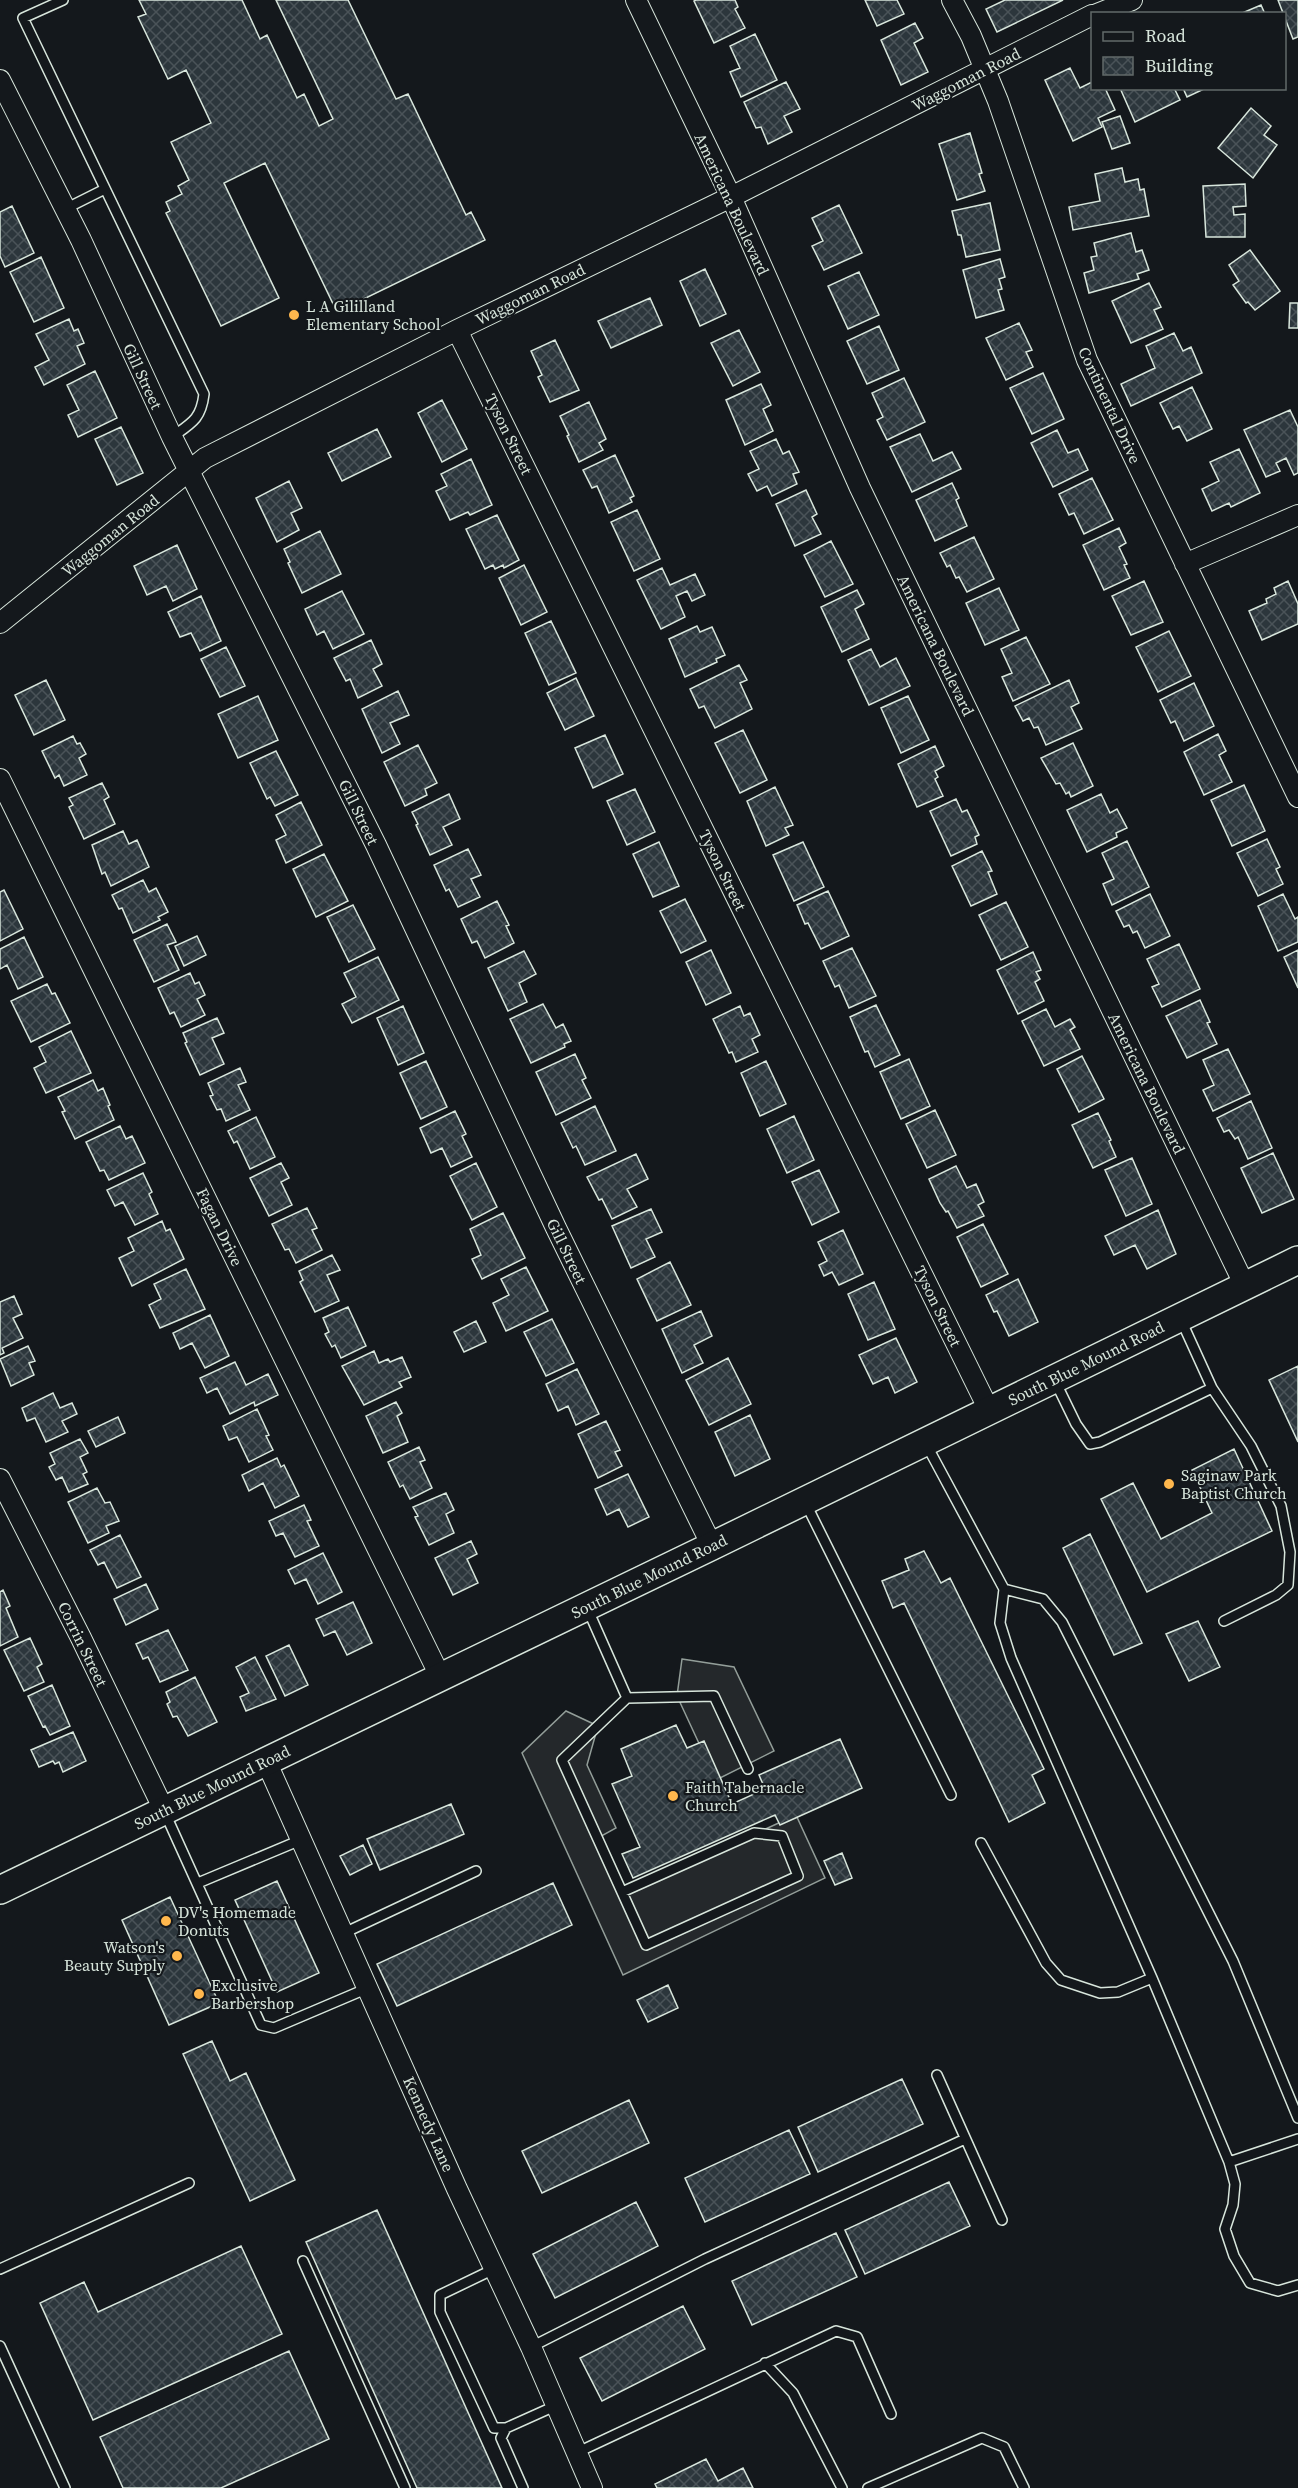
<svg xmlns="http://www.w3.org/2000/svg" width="1298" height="2488" font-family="'Source Serif 4',serif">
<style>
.parking{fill:#24282b;stroke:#939e99;stroke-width:1.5}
.building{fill:url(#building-cross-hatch);stroke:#d8e6dc;stroke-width:1.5}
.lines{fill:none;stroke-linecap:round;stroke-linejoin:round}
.lane-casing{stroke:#d8e6dc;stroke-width:12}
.street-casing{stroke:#d8e6dc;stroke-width:22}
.secondary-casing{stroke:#d8e6dc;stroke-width:30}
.lane{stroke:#14181c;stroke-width:9}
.street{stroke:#14181c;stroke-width:20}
.secondary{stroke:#14181c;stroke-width:27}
.poi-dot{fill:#ffb74d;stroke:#14181c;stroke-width:2}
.labels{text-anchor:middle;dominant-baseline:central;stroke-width:4.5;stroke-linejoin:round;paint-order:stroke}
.street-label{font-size:16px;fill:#d8e6dc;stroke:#14181c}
.poi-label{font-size:16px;fill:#d8e6dc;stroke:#14181c;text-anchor:start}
</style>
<defs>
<pattern id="building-cross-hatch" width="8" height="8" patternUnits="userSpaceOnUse" patternTransform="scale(1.5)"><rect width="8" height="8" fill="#2c363c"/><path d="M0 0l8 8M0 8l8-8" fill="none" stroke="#4a5358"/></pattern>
</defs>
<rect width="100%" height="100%" fill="#14181c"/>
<path class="parking" d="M682 1659 734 1667 774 1751 716 1780 677 1696Z
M566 1711 598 1726 587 1765 616 1828 594 1840 620 1896 796 1815 825 1878 623 1975 522 1753Z"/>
<path class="building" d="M139 0H242L260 39 267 35 297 98 304 94 319 126 333 119 276 0H348L396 99 408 94 466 215 471 212 485 240 337 312 265 163 224 183 279 298 221 326 166 213 170 211 166 202 182 194 178 186 189 180 171 142 211 123 186 70 168 79 138 17 146 14Z
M696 0H735L738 7 735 9 745 28 714 43 694 1Z
M865 0H897L904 14 877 26Z
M1005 0H1063L997 32 986 9Z
M1278 0H1298V37L1293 39Z
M1261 5 1265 14H1240Z
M915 23 923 38 914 43 928 72 901 85 881 40Z
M755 34 777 80 741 97 730 72 740 68 730 46Z
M1070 68 1080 88 1092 82V88H1105L1115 110 1098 118 1102 127 1073 141 1045 80Z
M786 82 800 109 784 116 792 132 768 144 761 127 756 128 744 102Z
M1120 88H1174L1180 100 1135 122Z
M1183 88H1206L1187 97Z
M1251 108 1271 126 1264 135 1277 145 1253 178 1218 148Z
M1120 116 1130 143 1112 149 1102 122Z
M970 133 982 173 979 174 985 191 957 200 939 144Z
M1122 168 1125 182 1138 179 1140 190 1144 189 1149 216 1073 230 1069 207 1100 201 1095 174Z
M1245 184 1246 206 1233 207 1234 215 1245 214V237H1206L1203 186Z
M990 203 1000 250 966 257 961 235H958L952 211Z
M839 205 862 253 824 270 812 246 823 241 812 218Z
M12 206 34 253 5 267 0 256V212Z
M1131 233 1136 252 1142 250 1149 270 1137 274 1139 279 1089 293 1084 273 1094 270 1091 257 1097 256 1094 243Z
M1250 250 1280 291 1255 310 1248 302 1246 303 1233 285 1239 281 1229 265Z
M41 257 64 308 34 322 10 272Z
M1000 259 1005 277 999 279 1002 289 998 290 1004 310 976 318 963 270Z
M705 269 726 314 700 326 680 281Z
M859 272 879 315 848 329 828 286Z
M1149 283 1161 307 1154 310 1163 329 1131 343 1112 301Z
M650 298 662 325 611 348 598 321Z
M1290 303H1298V328H1289Z
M69 319 74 331 78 329 84 343 77 346 85 364 44 385 35 367 49 360 36 334Z
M1019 323 1032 350 1026 352 1033 367 1006 380 986 338Z
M879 326 899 370 867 384 847 341Z
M739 330 760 372 733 386 711 343Z
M1174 333 1183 351 1191 347 1202 373 1131 406 1121 384 1155 368 1146 346Z
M555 340 579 390 550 402 538 377 542 375 531 351Z
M95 371 117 418 78 437 68 415 79 410 67 385Z
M1043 373 1064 419 1032 434 1010 388Z
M904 378 925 422 887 440 877 420 883 417 872 393Z
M761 384 771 405 763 409 773 431 745 445 726 400Z
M1192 387 1212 429 1187 441 1179 426 1173 429 1160 403Z
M442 400 467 449 442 462 418 413Z
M589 402 606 439 599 443 603 450 579 462 567 436 569 435 560 416Z
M1290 410 1298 427V473L1294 475 1286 458 1276 463 1280 471 1266 477 1244 430Z
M121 427 143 473 117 485 95 439Z
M377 429 391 457 342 481 328 453Z
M1057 430 1068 453 1078 449 1088 470 1053 487 1031 443Z
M920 434 933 461 952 452 961 469 912 492 890 447Z
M776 439 783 454 789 451 799 472 793 474 797 484 772 496 767 486 757 491 748 474 759 469 750 451Z
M1239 449 1260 493 1231 507 1229 503 1212 511 1202 489 1219 481 1210 462Z
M615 455 634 496 630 498 632 502 609 513 597 486 592 488 583 470Z
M471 459 492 505 470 515 468 512 450 520 436 491 447 486 441 474Z
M1092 478 1113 520 1084 534 1074 513 1069 515 1059 494Z
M289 481 302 508 291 513 299 530 277 542 256 498Z
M952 483 959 498 956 500 967 526 935 541 916 500Z
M806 490 817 514 812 517 821 534 795 546 776 504Z
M637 510 660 559 634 571 611 522Z
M497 515 519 560 504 568 503 565 495 569 493 565 485 569 466 529Z
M1119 528 1126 543 1119 547 1127 564 1124 565 1130 578 1104 590 1083 545Z
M320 531 341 574 302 593 288 563 290 562 284 549Z
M974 537 994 579 967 592 959 577 956 578 950 565 947 567 940 553Z
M831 541 853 584 825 597 804 555Z
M177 545 197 589 173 601 166 586 147 595 134 566Z
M524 565 547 612 521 625 499 578Z
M662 568 670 585 695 574 705 595 692 601 687 591 676 596 685 617 661 629 637 580Z
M1144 581 1163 622 1131 635 1112 596Z
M1288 581 1298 604V624L1262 640 1249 611 1267 603 1266 599 1276 594 1274 588Z
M999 588 1019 630 985 645 966 603Z
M857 590 864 604 855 609 869 639 842 652 821 607Z
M342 591 364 634 333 649 324 631 317 635 305 609Z
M201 596 221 641 200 651 191 633 180 637 168 612Z
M551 621 576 673 549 685 525 633Z
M697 626 700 632 712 627 725 655 716 659 717 662 685 677 669 639Z
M1169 631 1191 676 1158 692 1136 647Z
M1026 637 1050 684 1013 701 1002 677 1012 673 1001 649Z
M371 640 382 664 373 669 382 686 358 698 350 679 346 681 334 658Z
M226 647 245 686 220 697 201 659Z
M871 649 880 667 896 658 910 686 869 705 848 660Z
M739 665 747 680 740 683 752 709 715 728 704 706 699 708 690 689Z
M576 678 594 716 565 730 547 693Z
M46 680 65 720 34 735 15 695Z
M1069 680 1079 703 1071 707 1082 729 1046 745 1038 727 1034 728 1029 718 1023 721 1015 706Z
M1194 683 1214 726 1184 741 1175 721 1171 723 1160 700Z
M398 691 409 715 390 723 400 744 382 753 362 709Z
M258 696 278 740 238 758 218 714Z
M908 696 929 740 901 753 881 708Z
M743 730 767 780 740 793 715 743Z
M1218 734 1226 751 1219 755 1232 782 1204 795 1184 752Z
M605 735 623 774 593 788 575 748Z
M73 736 77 744 80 743 86 754 79 758 87 775 64 786 59 775 55 778 42 751Z
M1073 743 1093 786 1071 797 1069 792 1066 794 1060 783 1056 784 1041 758Z
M418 745 437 783 425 789 427 795 405 806 384 762Z
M935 746 944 766 935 771 938 777 935 779 943 796 917 807 898 764Z
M276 751 298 795 275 806 270 797 267 799 250 763Z
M102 783 109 797 104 800 115 824 84 839 69 807 73 805 69 798Z
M1244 785 1265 831 1232 846 1211 800Z
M775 787 793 825 785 828 789 835 766 846 747 801Z
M635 789 655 832 627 845 607 801Z
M449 794 460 819 443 827 452 845 430 855 416 825 418 824 412 812Z
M1101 794 1110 813 1117 809 1127 828 1116 833 1117 837 1087 852 1067 810Z
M956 799 962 812 967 810 979 835 975 837 977 844 951 856 930 811Z
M301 802 322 845 286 863 276 840 286 835 276 815Z
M123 831 129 844 137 840 149 867 111 886 105 872 102 874 92 845Z
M1267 839 1280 867 1276 869 1283 884 1258 896 1237 853Z
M1127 841 1149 887 1112 905 1103 884 1114 879 1102 853Z
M659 842 679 886 653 897 633 854Z
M803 842 824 887 794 901 773 855Z
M468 849 481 875 471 879 480 897 458 907 449 889 446 891 434 865Z
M982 851 992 871 988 872 997 894 971 906 952 866Z
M324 854 348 901 316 917 293 869Z
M143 880 149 892 156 888 168 912 158 917 160 920 133 933 122 908 119 909 112 895Z
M4 890 23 929 0 941V892Z
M828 891 849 936 821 949 808 923 805 924 797 905Z
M1150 894 1170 936 1145 948 1137 931 1133 933 1129 925 1124 927 1116 911Z
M1283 894 1295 919 1298 917V942L1278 951 1258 906Z
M685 899 706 941 681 953 660 911Z
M497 901 509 925 506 926 514 943 485 958 477 941 472 943 461 919Z
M1006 902 1028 947 1001 960 979 915Z
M353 905 375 949 349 962 327 917Z
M167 924 176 942 167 945 179 970 154 982 134 940Z
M197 936 206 955 184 966 175 946Z
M24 937 43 977 18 989 7 965 0 969V949Z
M1179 944 1200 989 1162 1007 1152 987 1159 984 1147 959Z
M852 948 876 996 849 1008 839 985 835 987 823 961Z
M711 950 731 993 706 1005 686 962Z
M1298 950V988L1284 957Z
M524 951 536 974 519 983 527 1002 508 1011 488 968Z
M1033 952 1041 970 1036 972 1040 979 1035 982 1044 1001 1018 1014 997 970Z
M378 957 399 1000 352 1023 342 1004 356 997 344 973Z
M190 973 195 984 199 982 205 995 197 999 205 1015 181 1027 174 1012 170 1014 158 988Z
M47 984 52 994 55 993 70 1023 31 1042 11 1001Z
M1200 1000 1210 1022 1207 1023 1217 1044 1187 1058 1166 1016Z
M543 1004 556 1028 563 1024 571 1041 564 1044 565 1047 531 1063 510 1019Z
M876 1005 900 1055 875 1067 868 1051 865 1052 850 1017Z
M403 1006 424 1053 398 1065 377 1018Z
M740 1006 744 1016 750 1013 760 1035 752 1039 758 1052 736 1062 732 1052 729 1053 713 1019Z
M1046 1009 1055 1027 1070 1019 1075 1027 1070 1030 1080 1049 1044 1066 1022 1021Z
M217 1018 224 1033 212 1038 224 1064 200 1075 185 1043 187 1042 183 1033Z
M71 1031 91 1073 46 1093 34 1068 46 1062 39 1047Z
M1228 1049 1250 1094 1213 1111 1203 1090 1214 1085 1203 1060Z
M575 1054 586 1078 582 1080 591 1098 556 1115 536 1072Z
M1082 1056 1104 1099 1079 1112 1057 1069Z
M909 1059 930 1106 901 1119 880 1072Z
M426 1061 447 1107 421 1119 400 1073Z
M766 1061 786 1104 760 1116 741 1073Z
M240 1068 246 1082 238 1085 250 1110 226 1121 221 1109 217 1110 210 1096 213 1095 208 1083Z
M93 1080 98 1091 103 1088 110 1105 108 1106 114 1120 75 1139 62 1112 65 1111 58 1097Z
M1251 1101 1272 1148 1248 1159 1238 1137 1235 1139 1229 1130 1224 1132 1217 1118Z
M595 1106 616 1151 585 1165 576 1146 573 1148 561 1123Z
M935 1110 956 1155 927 1168 906 1124Z
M455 1111 466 1134 462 1136 472 1157 451 1167 442 1148 431 1153 420 1128Z
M1098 1113 1111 1140 1109 1141 1116 1157 1093 1168 1072 1125Z
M794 1116 814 1160 787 1173 767 1129Z
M256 1117 275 1157 250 1169 237 1141 234 1143 228 1131Z
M120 1126 126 1139 132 1136 145 1163 109 1180 104 1170 100 1171 86 1142Z
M1273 1153 1294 1199 1262 1213 1241 1168Z
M636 1154 648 1179 627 1189 637 1207 612 1219 602 1199 599 1200 587 1177Z
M1132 1158 1152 1204 1126 1216 1105 1170Z
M281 1163 289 1178 281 1182 292 1205 269 1216 250 1178Z
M476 1163 497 1207 472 1220 450 1176Z
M956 1166 967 1188 976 1184 984 1202 978 1205 984 1216 957 1228 948 1211 946 1212 940 1203 929 1179Z
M819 1170 839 1212 812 1225 792 1182Z
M143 1173 152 1192 149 1194 158 1214 135 1225 123 1202 115 1206 107 1190Z
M307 1208 317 1228 312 1230 322 1250 296 1263 289 1249 285 1250 272 1224Z
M651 1209 662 1232 646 1239 655 1257 631 1268 612 1226Z
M1158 1210 1176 1254 1147 1269 1135 1245 1114 1255 1105 1236Z
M503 1213 525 1258 482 1279 472 1259 481 1255 470 1229Z
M162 1221 166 1231 170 1229 184 1259 132 1286 119 1258 134 1251 128 1238Z
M983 1224 1008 1274 981 1287 957 1237Z
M843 1230 863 1274 839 1285 832 1272 824 1276 819 1265 827 1261 818 1242Z
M332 1255 340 1270 327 1275 339 1301 315 1312 300 1282 303 1280 299 1271Z
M670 1262 691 1305 657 1321 637 1279Z
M526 1267 548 1311 506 1331 493 1303 509 1295 501 1279Z
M186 1269 205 1309 160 1328 149 1305 161 1299 154 1284Z
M1018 1279 1038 1322 1009 1336 997 1311 994 1312 986 1295Z
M874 1282 895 1329 868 1340 848 1294Z
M14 1296 22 1314 13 1318 23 1338 2 1348 4 1353 0 1355V1302Z
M348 1307 366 1346 341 1358 335 1345 332 1347 325 1334 329 1332 323 1318Z
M701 1311 712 1336 694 1345 703 1363 682 1373 662 1329Z
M210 1315 229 1356 205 1368 192 1343 180 1349 173 1333Z
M552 1319 574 1363 546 1376 524 1332Z
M476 1321 486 1342 464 1352 454 1332Z
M896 1338 917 1382 895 1393 888 1377 873 1384 859 1355Z
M28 1346 35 1361 29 1363 34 1375 11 1386 0 1359Z
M374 1351 379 1363 388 1359 390 1362 402 1357 411 1377 399 1382 402 1387 364 1405 342 1366Z
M728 1358 751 1404 709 1425 686 1380Z
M235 1362 246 1385 268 1374 278 1395 255 1406 254 1402 230 1414 217 1388 207 1393 200 1378Z
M1298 1366V1442L1269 1380Z
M577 1369 599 1414 576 1425 568 1406 558 1411 546 1384Z
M53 1393 60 1408 72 1403 77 1414 62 1421 68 1432 46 1442 35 1418 27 1421 22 1408Z
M396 1402 402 1413 397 1416 408 1442 383 1453 366 1416Z
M257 1409 269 1435 266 1436 273 1450 249 1462 237 1437 229 1440 223 1426Z
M750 1415 770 1459 735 1476 715 1432Z
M118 1417 125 1433 96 1447 88 1431Z
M606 1421 620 1450 615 1452 622 1466 598 1478 578 1434Z
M80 1439 88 1453 80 1457 87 1472 83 1474 88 1484 69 1492 62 1477 56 1480 49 1467 55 1464 50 1453Z
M419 1447 425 1460 420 1462 432 1488 410 1499 403 1485 400 1487 388 1462Z
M1234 1449 1272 1531 1147 1592 1101 1499 1133 1483 1161 1539 1212 1513 1192 1470Z
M277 1458 281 1467 284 1465 299 1496 275 1508 263 1483 249 1491 242 1475Z
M628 1474 649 1517 628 1527 619 1509 607 1515 595 1489Z
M97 1488 105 1503 110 1502 119 1521 106 1526 109 1533 88 1543 68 1502Z
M446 1493 454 1510 446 1514 454 1533 429 1545 415 1517 418 1516 413 1507Z
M304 1505 311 1520 307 1521 319 1546 295 1557 283 1533 276 1536 269 1521Z
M1090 1534 1142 1643 1114 1655 1063 1548Z
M120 1535 141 1577 117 1588 104 1562 98 1565 90 1550Z
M471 1541 477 1554 467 1559 478 1583 453 1595 435 1558Z
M924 1551 941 1583 950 1578 1044 1769 1032 1775 1045 1803 1009 1822 904 1603 893 1608 882 1581 909 1570 905 1559Z
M323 1553 342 1592 318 1604 306 1579 295 1584 288 1570Z
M146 1584 158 1609 126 1625 114 1599Z
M3 1590 10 1606 6 1608 18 1637 0 1646V1592Z
M353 1602 372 1643 347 1655 335 1631 324 1636 316 1619Z
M1198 1621 1220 1667 1189 1681 1166 1634Z
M168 1630 188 1670 160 1682 148 1657 143 1659 136 1644Z
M30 1638 42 1664 37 1667 44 1682 24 1691 4 1650Z
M289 1645 308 1685 285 1696 266 1656Z
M255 1657 276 1699 246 1711 240 1697 249 1693 236 1667Z
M195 1677 217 1722 188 1736 177 1716 173 1717 167 1704 170 1702 166 1692Z
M52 1685 70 1726 50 1735 45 1726 43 1727 28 1696Z
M676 1725 687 1748 704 1741 732 1804 765 1789 759 1775 840 1739 862 1788 780 1825 775 1815 633 1878 622 1854 640 1847 612 1784 632 1776 621 1749Z
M73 1732 86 1761 63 1772 59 1762 55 1764 53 1761 39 1767 31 1750Z
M451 1804 464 1834 380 1870 367 1839Z
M363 1845 372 1864 350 1875 340 1856Z
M842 1853 852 1878 835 1885 824 1861Z
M277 1881 319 1973 277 1992 235 1900Z
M553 1883 572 1925 397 2006 377 1964Z
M170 1897 219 2003 169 2025 122 1920Z
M668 1985 678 2008 648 2022 637 2000Z
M212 2041 230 2081 246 2073 295 2180 250 2201 183 2054Z
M902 2079 923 2124 818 2172 798 2127Z
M629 2100 649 2143 542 2193 522 2151Z
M789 2130 810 2174 705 2222 685 2178Z
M949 2182 970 2226 865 2274 845 2230Z
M636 2202 658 2246 555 2298 533 2254Z
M377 2210 502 2488H417L306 2242Z
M836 2233 857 2277 752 2325 732 2281Z
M241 2246 282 2334 93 2420 40 2303 84 2282 98 2312Z
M683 2306 705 2349 602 2401 580 2358Z
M289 2351 329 2439 221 2488H123L100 2437Z
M706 2459 718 2481 743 2468 753 2488H657L655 2484Z"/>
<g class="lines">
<g class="lane-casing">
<path id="lane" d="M63 0 23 18 204 394C201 419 192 423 172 437
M65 209 105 189
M1181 1320 1212 1388 1251 1446 1281 1506 1290 1552 1288 1585 1276 1595 1224 1621
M1055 1381 1076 1424 1090 1444 1100 1442 1212 1388
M926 1444 1004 1589 1000 1623 1011 1658 1152 1978 1229 2162 1235 2184 1233 2205 1225 2229 1234 2256 1250 2283 1278 2291 1298 2285
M805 1502 951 1795
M1004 1589 1043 1599 1062 1622 1233 1961 1298 2118
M588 1610 627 1698
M165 1813 261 2025 274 2028 368 1988
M981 1843 1046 1963 1061 1980 1100 1993 1118 1992 1152 1978
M198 1883 303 1839
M622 1892 754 1833 782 1836 798 1876 646 1945 562 1760 627 1698 714 1696 748 1769
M344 1933 476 1871
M937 2075 1002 2220
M1229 2162 1298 2139
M303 2261 405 2488
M0 2269 189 2183
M494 2269 440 2295V2312L494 2428H506L555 2406
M0 2346 65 2488
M531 2347 705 2259 965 2139
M765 2363 793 2393 842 2488
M506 2428 501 2438 523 2488
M576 2453 836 2331 857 2337 891 2414
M868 2488 982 2438 1004 2447 1024 2488"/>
</g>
<g class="street-casing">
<path id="street" d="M636 0 731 197 860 488 1245 1286
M952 0 971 36 998 101 1087 360 1298 797
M1097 14 1132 0
M0 80 81 240 172 437 376 845 556 1228 712 1546
M457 330 989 1410
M1185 564 1298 515
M0 623 205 458 457 330 731 197 1092 15
M0 779 440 1676
M0 1479 81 1638 164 1810
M266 1761 457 2189 531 2347 592 2488"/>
</g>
<g class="secondary-casing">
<path id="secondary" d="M0 1890 712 1546 1298 1260"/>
</g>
<use href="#lane" class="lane"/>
<use href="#street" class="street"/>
<use href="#secondary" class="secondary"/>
</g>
<g class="poi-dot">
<circle cx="294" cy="315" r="6"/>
<circle cx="1169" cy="1484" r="6"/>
<circle cx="673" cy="1796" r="6"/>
<circle cx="166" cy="1921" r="6"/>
<circle cx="177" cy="1956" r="6"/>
<circle cx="199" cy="1994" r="6"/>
</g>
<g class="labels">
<g class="street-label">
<text transform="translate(966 79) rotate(-27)">Waggoman Road</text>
<text transform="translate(732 204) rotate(65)">Americana Boulevard</text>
<text transform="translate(530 294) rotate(-26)">Waggoman Road</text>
<text transform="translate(143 376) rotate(65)">Gill Street</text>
<text transform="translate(1110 405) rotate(65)">Continental Drive</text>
<text transform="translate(509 434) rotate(64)">Tyson Street</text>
<text transform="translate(110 535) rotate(-39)">Waggoman Road</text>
<text transform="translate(936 645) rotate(64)">Americana Boulevard</text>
<text transform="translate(359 812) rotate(64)">Gill Street</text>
<text transform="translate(723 870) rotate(64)">Tyson Street</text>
<text transform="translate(1147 1083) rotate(64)">Americana Boulevard</text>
<text transform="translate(220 1227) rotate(64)">Fagan Drive</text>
<text transform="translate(567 1251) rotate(64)">Gill Street</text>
<text transform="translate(938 1306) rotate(64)">Tyson Street</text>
<text transform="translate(1086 1363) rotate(-26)">South Blue Mound Road</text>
<text transform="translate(649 1576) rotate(-26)">South Blue Mound Road</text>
<text transform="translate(83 1644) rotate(64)">Corrin Street</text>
<text transform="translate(212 1787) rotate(-26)">South Blue Mound Road</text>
<text transform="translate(429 2124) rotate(66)">Kennedy Lane</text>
</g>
<g class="poi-label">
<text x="306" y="306">L A Gililland<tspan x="306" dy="18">Elementary School</tspan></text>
<text x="1181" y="1475">Saginaw Park<tspan x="1181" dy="18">Baptist Church</tspan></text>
<text x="685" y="1787">Faith Tabernacle<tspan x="685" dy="18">Church</tspan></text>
<text x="178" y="1912">DV's Homemade<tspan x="178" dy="18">Donuts</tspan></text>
<text x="165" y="1947" text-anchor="end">Watson's<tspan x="165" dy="18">Beauty Supply</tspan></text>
<text x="211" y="1985">Exclusive<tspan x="211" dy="18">Barbershop</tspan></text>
</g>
</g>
<rect x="1091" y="12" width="195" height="78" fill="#14181c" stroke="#626a69" stroke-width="1.5"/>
<rect x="1103" y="32" width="30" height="9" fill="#14181c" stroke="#626a69" stroke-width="1.5"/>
<text x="1145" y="42" font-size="18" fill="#d8e6dc">Road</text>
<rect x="1103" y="57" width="30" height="18" fill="url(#building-cross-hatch)" stroke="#626a69" stroke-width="1.5"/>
<text x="1145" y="72" font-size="18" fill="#d8e6dc">Building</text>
</svg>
